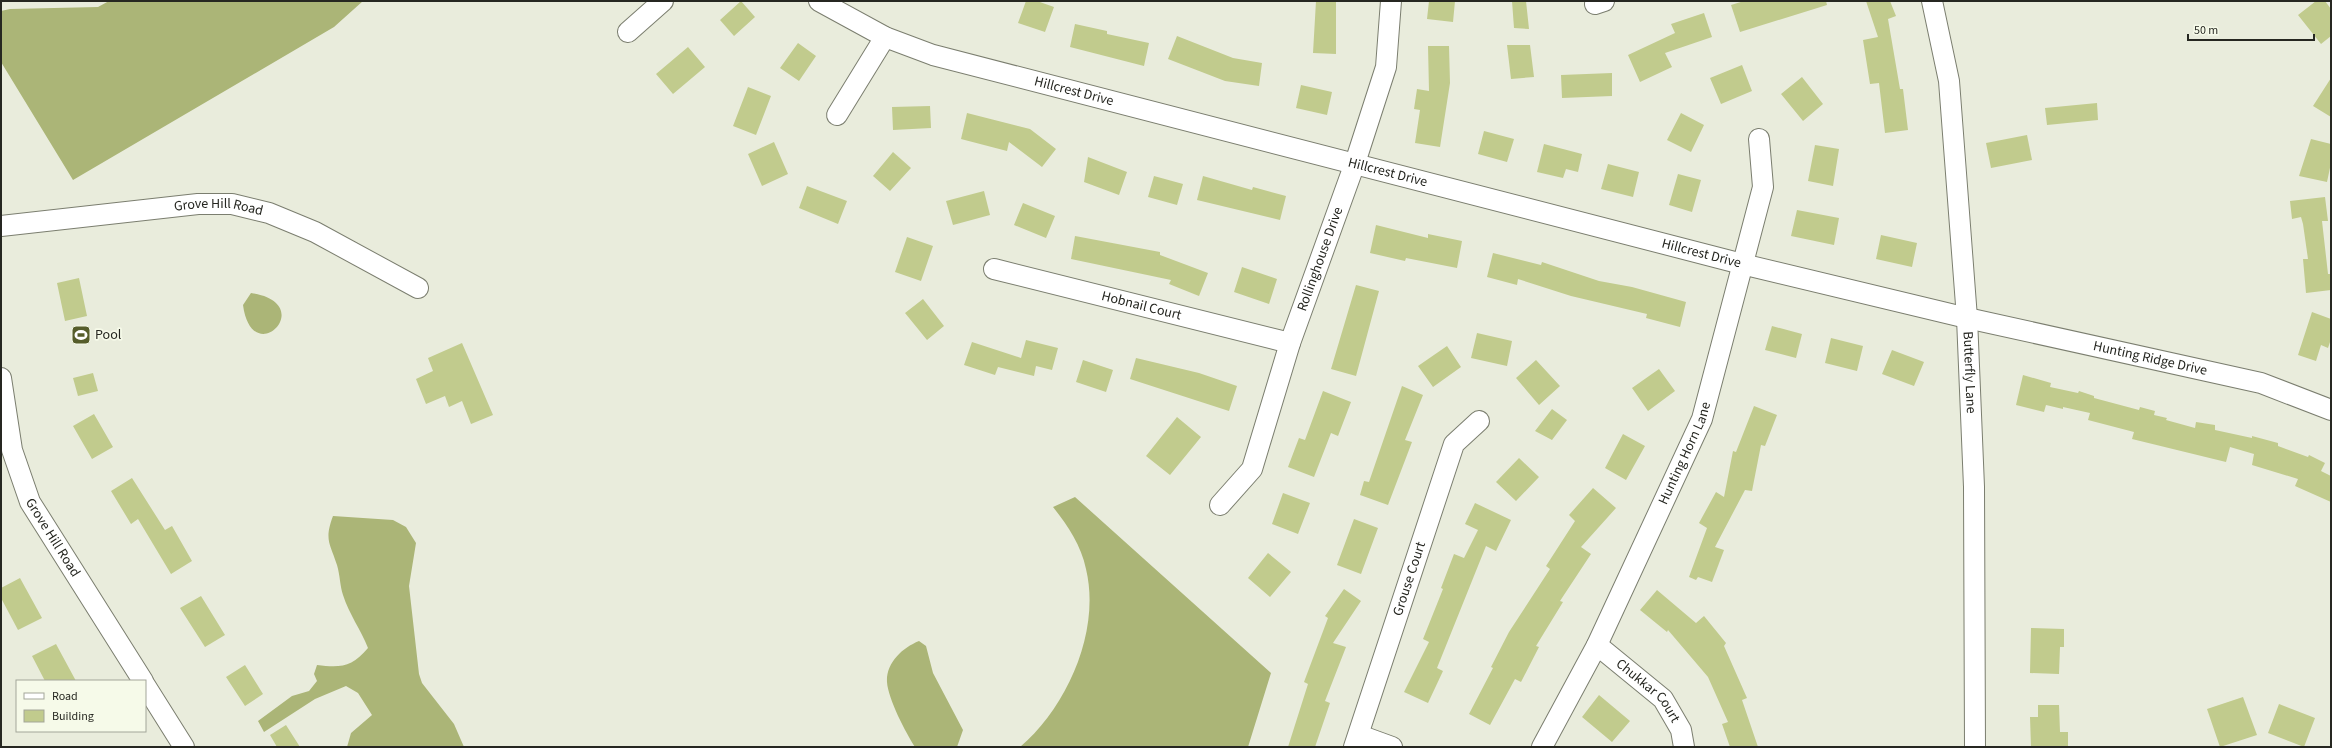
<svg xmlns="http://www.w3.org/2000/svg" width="2332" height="748" font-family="'Source Sans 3',sans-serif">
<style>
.forest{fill:#abb577}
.building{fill:#c1cb8d}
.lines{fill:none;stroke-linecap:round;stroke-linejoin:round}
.minor-casing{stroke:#7b7e6f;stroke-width:22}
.minor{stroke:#fff;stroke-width:20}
.labels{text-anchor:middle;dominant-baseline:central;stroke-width:3.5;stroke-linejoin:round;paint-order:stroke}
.street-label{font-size:14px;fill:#262721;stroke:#f6fae9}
.poi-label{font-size:14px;fill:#262721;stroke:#f6fae9;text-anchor:start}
</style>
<rect width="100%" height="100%" fill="#e9ecdc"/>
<path class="forest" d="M109 1H363L334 27 73 180 1 62V11L10 9 98 7Z
M251 293C320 303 252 372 243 305Z
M1075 497 1271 673 1248 747H1020C1067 707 1101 631 1086 569 1081 545 1068 526 1053 507Z
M333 516 393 520 406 527 416 543 409 586 419 674 422 683 454 724 464 747H347L351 733 372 715 358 693 346 686 315 699 264 732 258 721 292 696 309 691 317 681 314 674 317 665C341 668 352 667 368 648 361 630 349 614 343 595 340 586 340 575 337 565 330 543 324 540 333 516Z
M919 641 926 646 933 673 963 730 957 747H915C906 733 888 699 887 682 886 663 902 648 919 641Z"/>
<path class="building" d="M741 1 755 17 734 36 720 20Z
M1026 1H1037L1054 7 1045 32 1018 23Z
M1316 1H1336V54L1313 53Z
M1429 1H1455L1453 22 1427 19Z
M1512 1H1526L1529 29 1514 28Z
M1744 1H1826L1827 5 1740 32 1731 5Z
M1866 1H1890L1896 16 1888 19 1900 89H1903L1908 130 1885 133 1879 83 1870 84 1863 40 1878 37Z
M2316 1H2325L2331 9V36L2321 44 2298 15Z
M1704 13 1712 37 1665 53 1672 67 1640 82 1628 55 1675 33 1671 24Z
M1075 24 1107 31V34L1149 43 1144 66 1070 47Z
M1177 36 1233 58 1262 63 1259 86 1225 81 1168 59Z
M798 43 816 56 799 81 780 68Z
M1507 45H1530L1534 77 1511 79Z
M1428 46H1449L1450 83 1440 147 1415 143 1420 110 1414 109 1417 89 1429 91Z
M688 47 705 67 673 94 656 74Z
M1742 65 1752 91 1721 104 1710 78Z
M1612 73V96L1562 98 1561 75Z
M1802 77 1823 104 1803 121 1781 94Z
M2331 78V117L2313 106Z
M1301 85 1332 92 1327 115 1296 108Z
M748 87 771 96 756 135 733 126Z
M2097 103 2098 120 2047 125 2045 108Z
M930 106 931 128 893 130 892 107Z
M967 113 1030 129 1056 149 1042 167 1009 142 1007 151 961 139Z
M1681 113 1704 125 1691 152 1667 140Z
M1484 131 1514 139 1507 162 1478 154Z
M2027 135 2032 160 1991 168 1986 143Z
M2311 139 2331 144V163L2327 182 2299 176Z
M774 142 788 174 762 186 748 154Z
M1544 144 1582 154 1578 172 1566 169 1563 178 1537 172Z
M1815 145 1839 149 1833 186 1808 181Z
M893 152 911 168 890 191 873 176Z
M1088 157 1127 172 1119 195 1084 182Z
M1608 164 1639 172 1633 197 1601 189Z
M1678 174 1701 180 1692 212 1669 205Z
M1154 176 1183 184 1177 205 1148 197Z
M1203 176 1252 190 1253 187 1286 196 1280 220 1197 200Z
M807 186 847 201 838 224 799 208Z
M984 191 990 215 953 225 946 201Z
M2325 197 2328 221H2322L2328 274H2331V290L2306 293 2303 259H2308L2303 224 2301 217 2292 219 2290 201Z
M1023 203 1055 216 1046 238 1014 225Z
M1797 210 1839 218 1834 245 1791 236Z
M1376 225 1428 238V234L1462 241 1457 268 1406 258 1405 261 1370 253Z
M1881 235 1917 243 1912 267 1876 259Z
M1075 236 1160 252V255L1208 273 1199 296 1169 284 1171 280 1071 259Z
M907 237 933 246 921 281 895 272Z
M1493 253 1541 265 1542 262 1599 281 1632 287 1686 302 1680 327 1646 318 1647 314 1571 296 1518 279 1517 285 1487 277Z
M1242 267 1277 279 1269 304 1234 292Z
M79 278 87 316 65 321 57 283Z
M1356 285 1379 291 1356 376 1331 369Z
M923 299 944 326 927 340 905 313Z
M2312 312 2331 319V339L2328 348 2321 345 2316 361 2298 355Z
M1772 326 1802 334 1796 358 1765 350Z
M1477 333 1512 341 1507 366 1471 358Z
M1831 338 1863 346 1857 371 1825 363Z
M1026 340 1058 348 1052 370 1036 366 1034 376 998 367 995 375 964 365 972 342 1021 358Z
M462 343 493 415 471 424 462 401 449 407 445 396 426 404 416 379 433 371 428 358Z
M1447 346 1461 367 1433 387 1418 366Z
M1892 350 1924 362 1914 386 1882 374Z
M1136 358 1199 373 1237 386 1229 411 1130 379Z
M1083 360 1113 370 1106 392 1076 382Z
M1536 360 1560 386 1539 405 1516 378Z
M1659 369 1675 391 1648 411 1632 388Z
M93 373 98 391 78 396 73 378Z
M2023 375 2051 383 2050 387 2078 393 2079 391 2094 396V398L2139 410 2140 407 2155 411 2154 415 2167 418 2166 420 2195 428 2196 422 2215 425V430L2252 438V436L2278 443V446L2308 457 2309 455 2325 463 2321 471 2331 476V502L2295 486 2298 479 2252 465 2254 454 2230 447 2226 462 2132 439 2134 432 2088 420 2090 413 2063 407V409L2046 405 2044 412 2016 405Z
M1402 386 1423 395 1405 440 1412 442 1388 505 1360 495 1364 481 1369 482Z
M1323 391 1351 402 1338 436 1331 433 1314 477 1288 467 1299 438 1305 440Z
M1754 406 1777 415 1765 446 1761 445 1752 491 1745 490 1715 547 1724 550 1712 582 1698 577 1696 580 1689 577 1707 528 1699 523 1716 492 1724 497 1733 451 1736 452Z
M1552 409 1567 420 1552 440 1535 431Z
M94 414 113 447 92 459 73 426Z
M1177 417 1201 437 1170 475 1146 456Z
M1623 434 1645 446 1626 480 1605 468Z
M1519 458 1539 477 1516 501 1496 482Z
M132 478 165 530 172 526 192 561 171 574 138 519 131 524 111 491Z
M1593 488 1616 508 1581 547 1591 554 1560 601 1563 602 1536 646 1539 647 1521 682 1515 679 1490 725 1469 714 1493 668 1491 667 1509 632 1550 569 1546 566 1575 521 1569 515Z
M1283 493 1310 503 1298 534 1272 524Z
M1475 503 1511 520 1496 551 1486 546 1437 668 1443 671 1428 703 1404 692 1429 642 1423 639 1443 589 1441 588 1454 554 1464 558 1478 530 1465 524Z
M1354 519 1378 528 1361 574 1337 565Z
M1268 553 1291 572 1270 597 1248 578Z
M20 578 42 618 18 630 1 598V588Z
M1344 589 1361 601 1333 643 1346 647 1325 701 1330 703 1315 747H1288L1308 684 1304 682 1328 618 1325 616Z
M1657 590 1696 623 1704 616 1726 643 1724 646 1747 698 1742 700 1758 747H1730L1722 724 1728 722 1708 677 1668 630 1667 632 1640 610Z
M201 596 225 635 205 647 180 608Z
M2031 628 2064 629V647H2060L2059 674 2030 673Z
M56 644 76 681H45L32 656Z
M245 665 263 694 245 706 226 677Z
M1599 695 1630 721 1612 742 1582 717Z
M2243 697 2257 735 2220 747 2207 709Z
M2279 704 2315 718 2304 747 2268 733Z
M2038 705H2059L2060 732H2068V747H2031L2030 717H2038Z
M286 725 300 747H277L270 735Z"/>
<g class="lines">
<g class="minor-casing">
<g id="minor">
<path id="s1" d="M819 1 885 37 933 55 1742 264 1967 318 2261 383 2331 410"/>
<path id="s2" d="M1932 1 1949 81 1967 318 1974 487 1975 747"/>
<path d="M1595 4 1604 1"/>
<path d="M628 32 663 1"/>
<path d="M837 115 885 37"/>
<path id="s3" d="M1 226 198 204H232L269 213 315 232 418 288"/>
<path id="s4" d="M994 269 1290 343"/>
<path id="s5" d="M1 378 12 450 30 502 143 681"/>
<path id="s6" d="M1220 505 1252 469 1290 343 1355 163 1386 67 1391 1"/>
<path id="s7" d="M1597 645 1663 699 1681 730 1684 747"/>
<path d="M145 685 184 747"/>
<path d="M1359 735 1392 747"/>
<path id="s8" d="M1354 747 1454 444 1479 421"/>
<path id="s9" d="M1542 747 1597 645 1702 419 1763 187 1759 139"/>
</g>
</g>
<use href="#minor" class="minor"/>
</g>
<defs>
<g id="stadium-square" transform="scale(1)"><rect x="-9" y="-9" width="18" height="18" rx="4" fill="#565d2b" stroke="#f6fae9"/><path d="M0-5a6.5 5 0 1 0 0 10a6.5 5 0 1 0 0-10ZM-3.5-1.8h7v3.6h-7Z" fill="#fff"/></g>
</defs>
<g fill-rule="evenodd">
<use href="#stadium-square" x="81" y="335"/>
</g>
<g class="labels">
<g class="street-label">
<text stroke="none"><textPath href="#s1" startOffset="272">Hillcrest Drive</textPath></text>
<text stroke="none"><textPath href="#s1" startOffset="596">Hillcrest Drive</textPath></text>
<text stroke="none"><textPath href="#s3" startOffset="219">Grove Hill Road</textPath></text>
<text stroke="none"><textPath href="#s1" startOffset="920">Hillcrest Drive</textPath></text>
<text stroke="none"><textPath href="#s6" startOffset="269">Rollinghouse Drive</textPath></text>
<text stroke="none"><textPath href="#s4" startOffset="152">Hobnail Court</textPath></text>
<text stroke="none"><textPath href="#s1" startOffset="1381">Hunting Ridge Drive</textPath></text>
<text stroke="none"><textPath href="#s2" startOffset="374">Butterfly Lane</textPath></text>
<text stroke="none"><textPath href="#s9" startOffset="327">Hunting Horn Lane</textPath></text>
<text stroke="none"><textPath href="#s5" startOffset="170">Grove Hill Road</textPath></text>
<text stroke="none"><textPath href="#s8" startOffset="177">Grouse Court</textPath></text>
<text stroke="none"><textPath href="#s7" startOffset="69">Chukkar Court</textPath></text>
</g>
<g class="poi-label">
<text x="95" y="335">Pool</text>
</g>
</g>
<rect width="2332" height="748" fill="none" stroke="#262721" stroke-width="4"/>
<rect x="16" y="680" width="130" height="52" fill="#f6fae9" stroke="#a3a699"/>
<rect x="24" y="693" width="20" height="6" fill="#ffffff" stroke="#a3a699"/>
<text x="52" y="700" font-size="12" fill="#262721">Road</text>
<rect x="24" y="710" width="20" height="12" fill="#c1cb8d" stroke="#a3a699"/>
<text x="52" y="720" font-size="12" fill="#262721">Building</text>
<path d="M2188 34v6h126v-6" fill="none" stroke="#262721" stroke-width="2"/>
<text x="2194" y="34" font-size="12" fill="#262721" stroke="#f6fae9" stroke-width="3" paint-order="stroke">50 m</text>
</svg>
